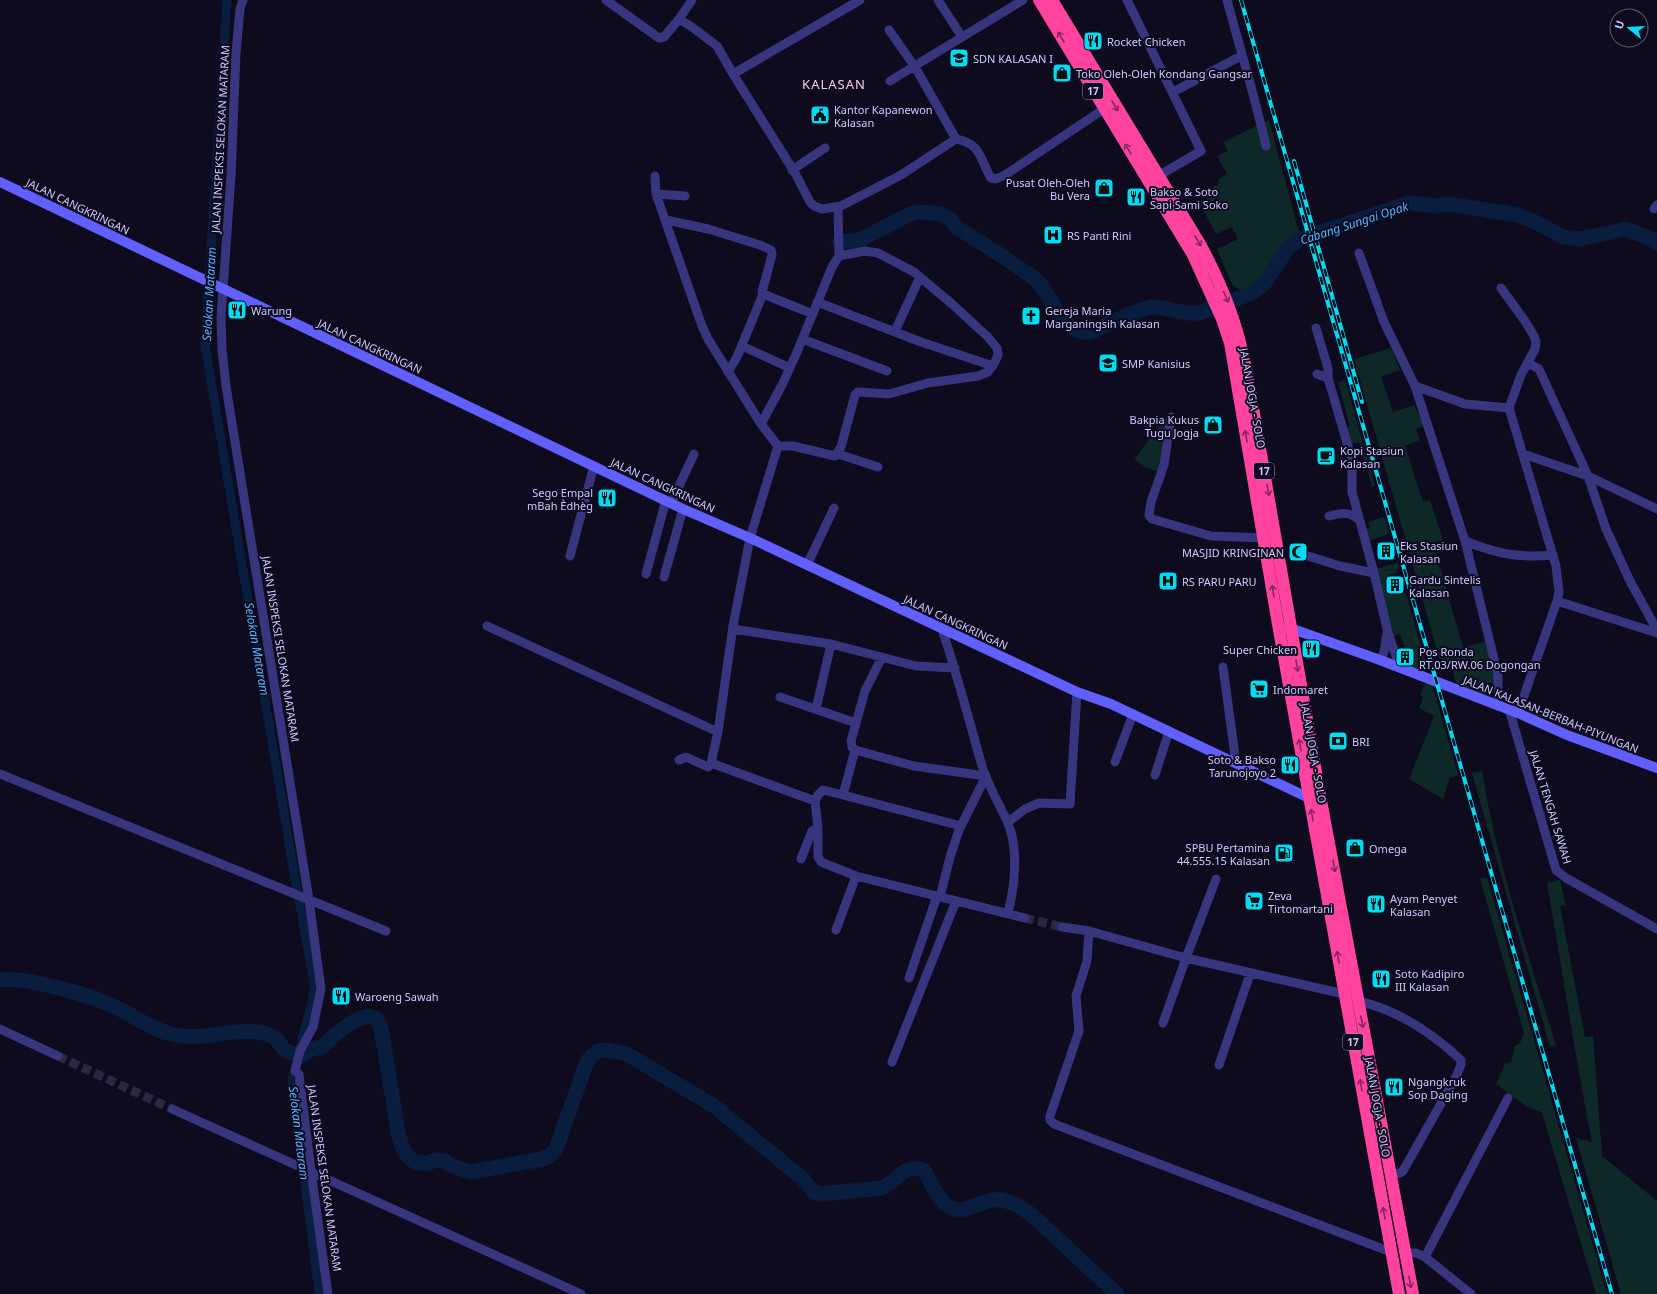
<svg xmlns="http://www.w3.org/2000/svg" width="1657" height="1294" font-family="'Noto Sans',sans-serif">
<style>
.green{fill:#0e2827}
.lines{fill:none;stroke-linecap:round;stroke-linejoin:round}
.canal{stroke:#091d3e;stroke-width:9}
.river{stroke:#091d3e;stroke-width:15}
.street-tunnel{stroke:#2b2740;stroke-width:9;stroke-dasharray:9 4.5;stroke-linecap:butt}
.street{stroke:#37357e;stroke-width:9}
.secondary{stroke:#615fff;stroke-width:10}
.highway{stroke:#ff439f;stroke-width:12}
.rail-casing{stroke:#00ddf3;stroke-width:4}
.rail{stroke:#0e0b1e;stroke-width:2.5;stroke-dasharray:8;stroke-linecap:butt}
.oneway{stroke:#86275e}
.labels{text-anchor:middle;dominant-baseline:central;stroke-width:4;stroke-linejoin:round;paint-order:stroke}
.shield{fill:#0e0b1e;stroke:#948fbc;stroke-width:1}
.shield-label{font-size:10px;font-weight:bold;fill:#cec8ff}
.poi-label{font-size:11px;fill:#cec8ff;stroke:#0e0b1e;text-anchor:start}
.street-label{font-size:11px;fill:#cec8ff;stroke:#0e0b1e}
.water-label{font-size:12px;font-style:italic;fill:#56b2ff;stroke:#0e0b1e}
.quarter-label{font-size:13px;letter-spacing:1px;fill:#ffcaec;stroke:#0e0b1e}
</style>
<rect width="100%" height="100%" fill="#0e0b1e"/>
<path class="green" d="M1269 120 1301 240 1298 247 1288 253 1271 271 1254 285 1252 290 1246 293 1233 286 1217 249 1238 239 1232 227 1216 234 1199 202 1213 194 1214 186 1218 185 1219 179 1227 174 1217 156 1228 151 1223 142Z
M1391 348 1400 370 1381 377 1393 412 1414 405 1425 426 1416 429 1420 440 1405 446 1423 502 1430 500 1443 540 1433 543 1463 647 1486 641 1497 681 1494 683H1489L1488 692 1485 695 1456 683 1450 661 1441 664 1354 359Z
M1345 380 1375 486 1372 487 1359 442 1350 445 1345 428 1350 426 1338 383Z
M1167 417 1159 472 1147 468 1134 459Z
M1384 517 1389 534 1367 541 1364 530 1370 528 1368 522Z
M1398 563 1399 569 1396 570 1397 573 1387 576 1393 596 1406 593 1427 668 1422 672 1405 666 1404 662 1409 660 1400 634 1392 637 1375 569Z
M1426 681 1432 684 1458 775 1450 778 1443 799 1409 779 1434 716 1419 708 1423 698 1420 694Z
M1482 771C1497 864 1528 954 1556 1045L1550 1047 1472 773Z
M1487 877 1607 1294H1596L1542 1113 1526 1106 1496 1084 1505 1064 1511 1062 1515 1046 1520 1043 1524 1033 1480 879Z
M1560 880 1566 905 1560 906 1585 1037 1593 1036 1602 1156 1657 1201V1294H1621L1576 1138 1592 1142C1575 1056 1562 969 1547 883Z"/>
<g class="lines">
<path class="canal" d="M227 0 205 345 296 884 314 983 313 998 300 1047
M296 1064 292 1080 319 1294"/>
<path class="river" d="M839 242 860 240 908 215 918 212 942 214 951 220 956 227C978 241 1000 254 1021 269 1026 273 1034 277 1038 282 1054 299 1062 336 1091 332 1106 326 1141 306 1155 307 1170 308 1183 315 1199 313L1252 293 1264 284 1288 248 1300 239 1410 203 1434 206 1448 204 1518 215 1535 222 1563 237 1580 239 1626 229 1651 239 1657 243
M0 980C22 976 85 994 106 1003 130 1012 150 1030 175 1035 203 1041 231 1028 259 1032 266 1033 274 1035 278 1041 280 1044 282 1048 285 1050 290 1054 297 1054 302 1056L311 1049 322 1047 338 1032 355 1021 367 1016 377 1019 381 1028 398 1132 402 1147 406 1154 412 1160 418 1163H427L437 1160 445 1161 450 1165 470 1172 542 1159 549 1156 556 1149 586 1064 591 1056 598 1051 608 1050 627 1054 714 1106 803 1179 814 1192 821 1194 882 1188C899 1182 901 1163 924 1170 931 1181 936 1198 948 1206 962 1216 978 1202 992 1200 1007 1198 1020 1206 1032 1215L1117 1294"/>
<path class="street-tunnel" d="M1025 918 1062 927
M58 1056 172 1109"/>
<path class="street" d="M243 0 240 9 236 53 231 176 221 318 222 349 226 386 309 900 321 989 313 1027 300 1051 295 1071 299 1074 311 1171 328 1294
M606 0 659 38 664 37 679 19 692 27 717 46 733 74 795 173 810 202 814 206 822 209 841 206 901 175 956 139C982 144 979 158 991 178L996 179 1005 175 1104 109
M938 0 962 37
M1127 0 1201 151 1158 176
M1227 0C1240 49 1255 97 1266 146
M679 19 692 0
M889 30 915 67 956 139
M733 74 860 0
M890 81 1023 0
M1173 92 1241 56
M792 170 825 148
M655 176 656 194 702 326 708 339 761 424 778 446
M656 194 685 196
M1654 209 1657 205
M666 220 708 229 760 245 771 250 772 255 762 292 763 294 737 357 728 372
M1359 253 1384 322 1415 386 1465 541 1498 675V696L1496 704
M1501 288 1525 321 1534 336 1536 342 1535 349 1521 375 1509 408 1556 566 1559 592 1557 601 1518 713
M763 294 813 314
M817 302 921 342 993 366
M1316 328 1328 368V378L1352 460V492L1374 573 1388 633 1400 668
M895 331 920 277
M802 339 887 371
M742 346 790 368
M1528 363 1539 369 1588 476 1606 529 1630 581 1657 630
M1317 374 1328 378
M1415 386 1465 404 1509 408
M1171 417 1164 465 1151 502 1149 515 1152 519 1211 536 1264 538
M761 424 783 383 797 352 832 267 839 256 838 207
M778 446H793L835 456 841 447 855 395 858 392 889 394 928 383 978 376 988 372 995 362 998 355 997 348 988 337 952 304 914 272 878 253 865 251 839 256
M838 454 878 467
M1523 454 1588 476 1657 509
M671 503 694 454
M1329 516C1341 513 1351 511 1360 521
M1465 541C1498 554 1518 558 1553 555
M570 556 594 466
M1308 556 1340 566 1374 573
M807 565 834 508
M646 574 666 500
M664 577 683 509
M1557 601 1657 633
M487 626 718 732
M733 629 831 644 916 666 955 668
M942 629C957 674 969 720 982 766 988 785 998 802 1007 821 1019 847 1015 886 1008 913
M882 657 865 691 851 741 852 747 855 750 914 766 986 776
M1380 660 1384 652 1387 634
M1223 667 1236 763
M780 697 856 723
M816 709 831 644
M1509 709 1556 870 1566 878 1657 929
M855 750 843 795 823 790 818 795 815 801 818 828V857L821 862 856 876 1025 918
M679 760 686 757 708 767 711 763 718 732 733 626 750 538 778 446
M1115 762 1133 714
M711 763 815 801
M0 774 386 931
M1155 775 1169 731
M843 795 961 826
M1008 822 1025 809 1039 803 1070 804 1077 692
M801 859 812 831 818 828
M940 897 950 857 959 830 986 776
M1062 927 1089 931 1186 958 1344 994
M836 930 856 876
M1089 931 1087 961 1076 996 1079 1031 1050 1116V1120L1054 1124 1391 1252
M909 978 937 896
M1358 1001C1398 1010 1431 1032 1461 1060V1064L1457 1075 1403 1171 1400 1173 1391 1175
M1163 1023 1186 958 1216 879
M0 1029 58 1056
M892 1062 956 901
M1219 1065 1250 974
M172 1109 581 1294
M1405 1253H1416L1425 1257 1471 1294
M1425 1257 1508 1098"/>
<path class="secondary" d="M0 182 683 509 750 538 1077 692 1111 704 1309 798 1314 797
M1279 630 1290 628 1380 660 1518 713 1567 735 1657 768"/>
<path class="highway" d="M1039 0 1193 255 1222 319 1230 343 1279 630 1399 1294
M1052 0 1200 244C1223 287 1238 325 1247 373L1320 795 1413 1294"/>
<g class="rail-casing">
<path id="rail" d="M1241 0 1612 1294
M1294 161 1362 402"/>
</g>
<use href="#rail" class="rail"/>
</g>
<defs><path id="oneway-shaft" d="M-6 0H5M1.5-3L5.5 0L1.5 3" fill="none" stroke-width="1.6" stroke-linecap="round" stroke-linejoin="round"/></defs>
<g class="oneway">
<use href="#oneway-shaft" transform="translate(1061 37) rotate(-121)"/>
<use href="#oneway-shaft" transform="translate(1115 106) rotate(59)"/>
<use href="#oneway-shaft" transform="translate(1128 149) rotate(-121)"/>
<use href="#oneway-shaft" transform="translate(1198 241) rotate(59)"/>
<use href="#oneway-shaft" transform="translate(1226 297) rotate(67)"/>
<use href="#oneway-shaft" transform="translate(1246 436) rotate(-100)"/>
<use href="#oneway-shaft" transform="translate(1268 490) rotate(80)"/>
<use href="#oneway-shaft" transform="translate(1273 591) rotate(-99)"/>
<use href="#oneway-shaft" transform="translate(1297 666) rotate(80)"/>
<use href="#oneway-shaft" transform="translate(1300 745) rotate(-100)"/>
<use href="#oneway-shaft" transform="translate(1312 815) rotate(-100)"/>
<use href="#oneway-shaft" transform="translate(1334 866) rotate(80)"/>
<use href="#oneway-shaft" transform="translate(1338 957) rotate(-100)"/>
<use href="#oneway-shaft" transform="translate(1362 1022) rotate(79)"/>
<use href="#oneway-shaft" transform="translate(1361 1085) rotate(-100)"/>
<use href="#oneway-shaft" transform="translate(1384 1213) rotate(-100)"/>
<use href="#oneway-shaft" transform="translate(1410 1282) rotate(79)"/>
</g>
<defs>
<g id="restaurant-square" transform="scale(1)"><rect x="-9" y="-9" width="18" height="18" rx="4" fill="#00ddf3" stroke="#0e0b1e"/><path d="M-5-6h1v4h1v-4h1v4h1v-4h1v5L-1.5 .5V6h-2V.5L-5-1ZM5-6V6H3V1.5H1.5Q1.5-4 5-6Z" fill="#111"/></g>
<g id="school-square" transform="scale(1)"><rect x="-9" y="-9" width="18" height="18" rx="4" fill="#00ddf3" stroke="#0e0b1e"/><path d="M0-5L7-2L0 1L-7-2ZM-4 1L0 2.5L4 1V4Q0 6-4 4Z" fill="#111"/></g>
<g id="shop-square" transform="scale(1)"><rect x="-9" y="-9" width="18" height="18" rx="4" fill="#00ddf3" stroke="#0e0b1e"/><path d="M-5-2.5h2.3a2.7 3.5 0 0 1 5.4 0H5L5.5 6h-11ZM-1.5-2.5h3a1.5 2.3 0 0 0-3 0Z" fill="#111"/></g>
<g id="civic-square" transform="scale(1)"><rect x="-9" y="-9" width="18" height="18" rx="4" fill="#00ddf3" stroke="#0e0b1e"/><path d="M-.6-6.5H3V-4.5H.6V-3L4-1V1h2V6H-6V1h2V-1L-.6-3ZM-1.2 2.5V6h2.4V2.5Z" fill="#111"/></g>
<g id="hospital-square" transform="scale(1)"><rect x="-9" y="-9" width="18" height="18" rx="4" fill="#00ddf3" stroke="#0e0b1e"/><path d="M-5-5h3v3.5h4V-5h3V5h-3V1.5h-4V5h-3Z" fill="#111"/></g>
<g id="church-square" transform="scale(1)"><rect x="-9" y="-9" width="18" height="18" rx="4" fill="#00ddf3" stroke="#0e0b1e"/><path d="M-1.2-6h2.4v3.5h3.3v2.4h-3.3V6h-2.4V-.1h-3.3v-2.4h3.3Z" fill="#111"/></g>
<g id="cafe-square" transform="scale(1)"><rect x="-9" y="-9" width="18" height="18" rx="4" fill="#00ddf3" stroke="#0e0b1e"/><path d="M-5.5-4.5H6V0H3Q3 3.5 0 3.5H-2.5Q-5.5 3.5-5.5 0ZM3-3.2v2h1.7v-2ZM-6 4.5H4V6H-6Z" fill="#111"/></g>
<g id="building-square" transform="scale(1)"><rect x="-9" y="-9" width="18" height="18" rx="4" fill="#00ddf3" stroke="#0e0b1e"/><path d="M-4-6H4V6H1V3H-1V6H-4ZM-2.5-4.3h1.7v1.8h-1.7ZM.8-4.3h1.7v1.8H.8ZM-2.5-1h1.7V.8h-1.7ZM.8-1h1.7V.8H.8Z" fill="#111"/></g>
<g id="mosque-square" transform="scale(1)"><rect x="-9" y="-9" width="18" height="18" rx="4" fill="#00ddf3" stroke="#0e0b1e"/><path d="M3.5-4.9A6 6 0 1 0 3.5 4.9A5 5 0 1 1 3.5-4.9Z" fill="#111"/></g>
<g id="supermarket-square" transform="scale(1)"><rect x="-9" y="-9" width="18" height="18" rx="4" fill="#00ddf3" stroke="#0e0b1e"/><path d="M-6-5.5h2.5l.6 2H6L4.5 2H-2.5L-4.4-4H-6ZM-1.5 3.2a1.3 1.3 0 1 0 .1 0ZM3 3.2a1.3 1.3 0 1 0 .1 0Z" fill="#111"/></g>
<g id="bank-square" transform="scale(1)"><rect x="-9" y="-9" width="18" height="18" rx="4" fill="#00ddf3" stroke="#0e0b1e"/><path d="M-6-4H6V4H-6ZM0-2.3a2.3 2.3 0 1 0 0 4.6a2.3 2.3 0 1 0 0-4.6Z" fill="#111"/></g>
<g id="fuel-square" transform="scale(1)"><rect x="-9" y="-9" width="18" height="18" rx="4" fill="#00ddf3" stroke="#0e0b1e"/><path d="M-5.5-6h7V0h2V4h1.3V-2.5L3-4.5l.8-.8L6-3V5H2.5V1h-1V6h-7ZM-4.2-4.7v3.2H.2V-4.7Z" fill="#111"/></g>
</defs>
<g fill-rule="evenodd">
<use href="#restaurant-square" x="1093" y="41"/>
<use href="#school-square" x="959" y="58"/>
<use href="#shop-square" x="1062" y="73"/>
<use href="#civic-square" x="820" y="115"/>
<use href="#shop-square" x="1104" y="188"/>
<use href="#restaurant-square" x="1136" y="197"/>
<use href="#hospital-square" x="1053" y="235"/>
<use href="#restaurant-square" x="237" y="310"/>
<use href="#church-square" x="1031" y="316"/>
<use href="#school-square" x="1108" y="363"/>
<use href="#shop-square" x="1213" y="425"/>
<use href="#cafe-square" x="1326" y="456"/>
<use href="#restaurant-square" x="607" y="498"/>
<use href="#building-square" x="1386" y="551"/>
<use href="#mosque-square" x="1298" y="552"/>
<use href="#hospital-square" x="1168" y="581"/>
<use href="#building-square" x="1395" y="585"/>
<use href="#restaurant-square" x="1311" y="649"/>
<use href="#building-square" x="1405" y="657"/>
<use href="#supermarket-square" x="1259" y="689"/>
<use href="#bank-square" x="1338" y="741"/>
<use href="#restaurant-square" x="1290" y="765"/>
<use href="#shop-square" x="1355" y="848"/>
<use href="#fuel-square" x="1284" y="853"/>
<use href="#supermarket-square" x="1254" y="901"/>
<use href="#restaurant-square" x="1376" y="904"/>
<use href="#restaurant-square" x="1381" y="979"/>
<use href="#restaurant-square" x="341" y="996"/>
<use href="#restaurant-square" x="1394" y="1087"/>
</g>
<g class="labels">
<g class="shield">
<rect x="1083" y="83" width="20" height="16" rx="3"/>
<rect x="1254" y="463" width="20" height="16" rx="3"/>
<rect x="1343" y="1034" width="20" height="16" rx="3"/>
</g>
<g class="shield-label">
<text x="1093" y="91">17</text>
<text x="1264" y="471">17</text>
<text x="1353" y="1042">17</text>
</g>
<g class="poi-label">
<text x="1107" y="41">Rocket Chicken</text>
<text x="973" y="58">SDN KALASAN I</text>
<text x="1076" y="73">Toko Oleh-Oleh Kondang Gangsar</text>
<text x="834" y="109">Kantor Kapanewon<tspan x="834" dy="13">Kalasan</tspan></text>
<text x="1090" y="182" text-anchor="end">Pusat Oleh-Oleh<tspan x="1090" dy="13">Bu Vera</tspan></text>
<text x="1150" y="191">Bakso &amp; Soto<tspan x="1150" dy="13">Sapi Sami Soko</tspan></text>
<text x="1067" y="235">RS Panti Rini</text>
<text x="251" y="310">Warung</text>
<text x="1045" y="310">Gereja Maria<tspan x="1045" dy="13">Marganingsih Kalasan</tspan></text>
<text x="1122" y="363">SMP Kanisius</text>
<text x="1199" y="419" text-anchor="end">Bakpia Kukus<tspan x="1199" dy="13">Tugu Jogja</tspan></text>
<text x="1340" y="450">Kopi Stasiun<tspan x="1340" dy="13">Kalasan</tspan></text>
<text x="593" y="492" text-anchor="end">Sego Empal<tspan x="593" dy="13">mBah Èdhèg</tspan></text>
<text x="1400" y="545">Eks Stasiun<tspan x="1400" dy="13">Kalasan</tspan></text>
<text x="1284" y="552" text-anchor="end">MASJID KRINGINAN</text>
<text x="1409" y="579">Gardu Sintelis<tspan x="1409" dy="13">Kalasan</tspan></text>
<text x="1182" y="581">RS PARU PARU</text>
<text x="1297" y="649" text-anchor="end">Super Chicken</text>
<text x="1419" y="651">Pos Ronda<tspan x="1419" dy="13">RT.03/RW.06 Dogongan</tspan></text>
<text x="1273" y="689">Indomaret</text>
<text x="1352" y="741">BRI</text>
<text x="1276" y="759" text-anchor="end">Soto &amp; Bakso<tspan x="1276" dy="13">Tarunojoyo 2</tspan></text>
<text x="1270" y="847" text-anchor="end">SPBU Pertamina<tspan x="1270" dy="13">44.555.15 Kalasan</tspan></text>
<text x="1369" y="848">Omega</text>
<text x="1268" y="895">Zeva<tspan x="1268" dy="13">Tirtomartani</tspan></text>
<text x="1390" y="898">Ayam Penyet<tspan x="1390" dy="13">Kalasan</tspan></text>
<text x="1395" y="973">Soto Kadipiro<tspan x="1395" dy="13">III Kalasan</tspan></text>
<text x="355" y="996">Waroeng Sawah</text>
<text x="1408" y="1081">Ngangkruk<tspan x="1408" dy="13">Sop Daging</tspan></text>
</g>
<g class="street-label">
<text transform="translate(220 139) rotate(-87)">JALAN INSPEKSI SELOKAN MATARAM</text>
<text transform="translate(78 206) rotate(26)">JALAN CANGKRINGAN</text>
<text transform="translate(370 346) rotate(25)">JALAN CANGKRINGAN</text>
<text transform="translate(1253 398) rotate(80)">JALAN JOGJA - SOLO</text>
<text transform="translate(663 485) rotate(25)">JALAN CANGKRINGAN</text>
<text transform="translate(956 622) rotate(25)">JALAN CANGKRINGAN</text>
<text transform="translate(281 649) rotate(81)">JALAN INSPEKSI SELOKAN MATARAM</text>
<text transform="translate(1551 714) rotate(22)">JALAN KALASAN-BERBAH-PIYUNGAN</text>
<text transform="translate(1314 753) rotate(80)">JALAN JOGJA - SOLO</text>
<text transform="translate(1551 807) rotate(73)">JALAN TENGAH SAWAH</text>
<text transform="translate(1378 1107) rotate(80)">JALAN JOGJA - SOLO</text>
<text transform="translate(325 1178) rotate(82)">JALAN INSPEKSI SELOKAN MATARAM</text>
</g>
<g class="water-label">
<text transform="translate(1354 223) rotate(-18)">Cabang Sungai Opak</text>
<text transform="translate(209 294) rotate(-87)">Selokan Mataram</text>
<text transform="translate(257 649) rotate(80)">Selokan Mataram</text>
<text transform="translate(299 1133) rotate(83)">Selokan Mataram</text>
</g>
<g class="quarter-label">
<text x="834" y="84">KALASAN</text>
</g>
</g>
<g transform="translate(1629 28) rotate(288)"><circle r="19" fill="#0e0b1e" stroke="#5b5778"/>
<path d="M0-3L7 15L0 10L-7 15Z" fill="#00ddf3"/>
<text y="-6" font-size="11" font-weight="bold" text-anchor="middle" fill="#cec8ff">U</text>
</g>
</svg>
